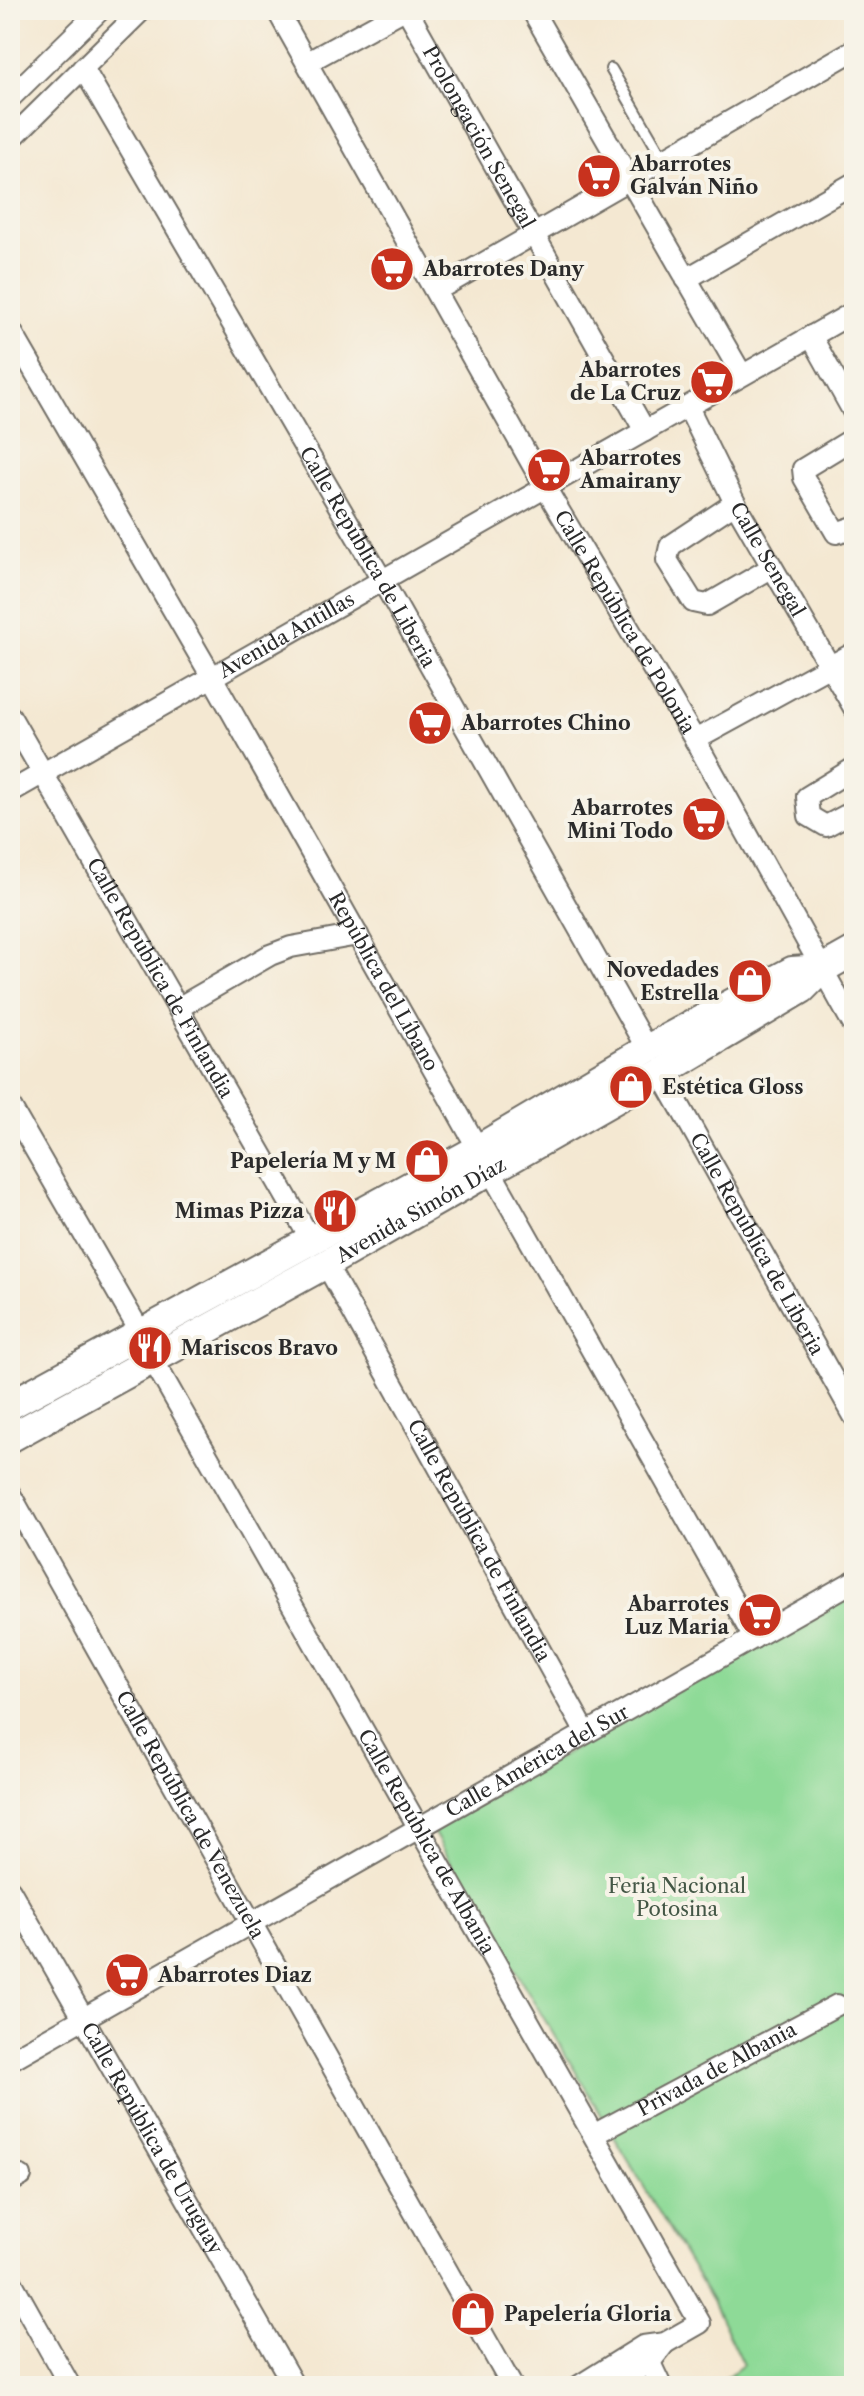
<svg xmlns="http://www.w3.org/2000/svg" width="864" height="2396" font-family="'Libre Caslon Text',serif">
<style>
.green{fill:#8eda97;stroke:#5c8261;stroke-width:2}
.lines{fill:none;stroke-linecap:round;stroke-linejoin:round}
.lane-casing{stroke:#716d65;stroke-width:14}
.street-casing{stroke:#716d65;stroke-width:24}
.secondary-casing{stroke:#716d65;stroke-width:32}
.lane{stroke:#fff;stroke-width:10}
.street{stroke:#fff;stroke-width:20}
.secondary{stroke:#fff;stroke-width:28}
.labels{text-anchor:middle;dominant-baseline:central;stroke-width:8;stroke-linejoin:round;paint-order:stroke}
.street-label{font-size:20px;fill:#2b2b2b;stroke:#f7f3e8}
.poi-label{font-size:20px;font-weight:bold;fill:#2b2b2b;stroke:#f7f3e8;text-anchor:start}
.park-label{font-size:20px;fill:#445746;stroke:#f7f3e8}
</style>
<rect width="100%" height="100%" fill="#f7f3e8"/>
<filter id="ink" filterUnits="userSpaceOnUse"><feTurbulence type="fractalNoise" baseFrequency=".0125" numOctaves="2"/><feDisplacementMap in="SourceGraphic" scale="16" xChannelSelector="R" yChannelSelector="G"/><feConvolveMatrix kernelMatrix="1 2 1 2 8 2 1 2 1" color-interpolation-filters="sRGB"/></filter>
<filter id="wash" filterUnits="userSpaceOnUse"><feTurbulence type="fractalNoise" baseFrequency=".006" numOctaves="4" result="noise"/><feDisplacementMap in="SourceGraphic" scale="32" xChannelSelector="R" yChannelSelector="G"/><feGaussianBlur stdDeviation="1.8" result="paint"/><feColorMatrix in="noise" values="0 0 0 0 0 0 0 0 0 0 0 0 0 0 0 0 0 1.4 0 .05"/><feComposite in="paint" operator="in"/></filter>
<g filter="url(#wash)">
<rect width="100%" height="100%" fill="#f4e8d2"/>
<path class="green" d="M854 1590V2386H715L743 2365 713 2303 432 1830Z"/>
</g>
<g filter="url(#ink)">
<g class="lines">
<g class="lane-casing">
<path id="lane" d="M611 69 664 160"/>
</g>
<g class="street-casing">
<g id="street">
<path id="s1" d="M277 10 545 487 695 740 854 1026"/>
<path id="s2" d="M407 10 645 431"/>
<path d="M532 10 742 375"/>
<path d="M308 62 403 10"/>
<path id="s3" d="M83 68 382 580 647 1049"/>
<path d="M10 98 100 10"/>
<path d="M10 140 142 10"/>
<path d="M686 279 854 183"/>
<path d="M437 290 854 50"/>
<path id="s4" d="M10 329 212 677 754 1638"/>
<path d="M811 336 854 413"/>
<path id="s5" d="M688 407 735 503 854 708"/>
<path d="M854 438 803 469 804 478 836 533 854 527"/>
<path d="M735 503 670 546 667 560 693 602 707 605 771 568"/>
<path id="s6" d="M10 716 311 1240"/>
<path d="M695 740 854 653"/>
<path d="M854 768 807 797 809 816 826 826 854 811"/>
<path id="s7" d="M10 792 854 312"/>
<path d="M178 1008 270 955 291 947 358 935"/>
<path id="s8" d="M661 1073 854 1416"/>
<path d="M10 1106 142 1335"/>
<path id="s9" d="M326 1264 586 1733"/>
<path id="s10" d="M153 1360 700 2323 665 2343 643 2346 579 2386"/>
<path id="s11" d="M10 1494 512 2386"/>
<path id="s12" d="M10 1890 294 2386"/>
<path id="s13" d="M10 2060 854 1581"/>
<path id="s14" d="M595 2134 837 2005"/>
<path d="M10 2182 21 2176"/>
<path d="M10 2279 70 2386"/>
<path d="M644 2350 661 2386"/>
<path d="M612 2386 650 2362 665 2343"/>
</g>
</g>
<g class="secondary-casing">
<g id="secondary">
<path d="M10 1405 478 1149 647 1049 792 971 822 969"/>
<path id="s15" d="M10 1438 326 1264 661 1073 802 989 822 969 854 951"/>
</g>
</g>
<use href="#lane" class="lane"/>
<use href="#street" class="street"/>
<use href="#secondary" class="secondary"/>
</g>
</g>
<defs>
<g id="supermarket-disc" transform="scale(2.3)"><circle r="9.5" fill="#c8321e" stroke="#f7f3e8"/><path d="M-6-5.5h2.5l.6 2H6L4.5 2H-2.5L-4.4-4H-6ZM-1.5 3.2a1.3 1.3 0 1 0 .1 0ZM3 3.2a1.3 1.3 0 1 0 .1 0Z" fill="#fff"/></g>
<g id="shop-disc" transform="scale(2.3)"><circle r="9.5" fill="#c8321e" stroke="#f7f3e8"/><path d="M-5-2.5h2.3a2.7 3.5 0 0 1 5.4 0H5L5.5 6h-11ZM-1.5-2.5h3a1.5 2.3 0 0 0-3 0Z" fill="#fff"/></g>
<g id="restaurant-disc" transform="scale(2.3)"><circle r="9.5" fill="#c8321e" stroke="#f7f3e8"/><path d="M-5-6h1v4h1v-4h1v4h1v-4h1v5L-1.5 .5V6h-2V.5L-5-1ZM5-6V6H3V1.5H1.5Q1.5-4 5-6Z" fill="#fff"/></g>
</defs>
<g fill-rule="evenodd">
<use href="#supermarket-disc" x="599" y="176"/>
<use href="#supermarket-disc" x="392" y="269"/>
<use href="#supermarket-disc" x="712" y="382"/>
<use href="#supermarket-disc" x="549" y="470"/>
<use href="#supermarket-disc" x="430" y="723"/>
<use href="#supermarket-disc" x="704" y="819"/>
<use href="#shop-disc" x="750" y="981"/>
<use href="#shop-disc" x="631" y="1087"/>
<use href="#shop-disc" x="427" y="1161"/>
<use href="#restaurant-disc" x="335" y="1211"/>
<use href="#restaurant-disc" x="150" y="1348"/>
<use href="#supermarket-disc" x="760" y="1615"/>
<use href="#supermarket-disc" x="127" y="1975"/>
<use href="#shop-disc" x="473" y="2314"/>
</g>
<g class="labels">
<g class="street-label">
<text stroke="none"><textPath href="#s2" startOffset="146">Prolongación Senegal</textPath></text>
<text stroke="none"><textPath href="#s3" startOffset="566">Calle República de Liberia</textPath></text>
<text stroke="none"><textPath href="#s5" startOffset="172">Calle Senegal</textPath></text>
<text stroke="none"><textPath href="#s1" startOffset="704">Calle República de Polonia</textPath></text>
<text stroke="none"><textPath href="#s7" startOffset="318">Avenida Antillas</textPath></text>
<text stroke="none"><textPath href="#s6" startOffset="302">Calle República de Finlandia</textPath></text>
<text stroke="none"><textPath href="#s4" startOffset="752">República del Líbano</textPath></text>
<text stroke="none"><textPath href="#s15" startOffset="470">Avenida Simón Díaz</textPath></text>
<text stroke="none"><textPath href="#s8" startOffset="196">Calle República de Liberia</textPath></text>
<text stroke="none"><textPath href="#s9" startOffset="316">Calle República de Finlandia</textPath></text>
<text stroke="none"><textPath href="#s13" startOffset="606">Calle América del Sur</textPath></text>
<text stroke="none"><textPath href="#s11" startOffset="368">Calle República de Venezuela</textPath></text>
<text stroke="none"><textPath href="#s10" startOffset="554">Calle República de Albania</textPath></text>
<text stroke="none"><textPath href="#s14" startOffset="138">Privada de Albania</textPath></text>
<text stroke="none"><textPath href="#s12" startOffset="286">Calle República de Uruguay</textPath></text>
</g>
<g class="poi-label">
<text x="630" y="164">Abarrotes<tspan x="630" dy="23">Galván Niño</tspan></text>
<text x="423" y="269">Abarrotes Dany</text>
<text x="681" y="370" text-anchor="end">Abarrotes<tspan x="681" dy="23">de La Cruz</tspan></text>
<text x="580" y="458">Abarrotes<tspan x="580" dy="23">Amairany</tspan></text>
<text x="461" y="723">Abarrotes Chino</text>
<text x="673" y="808" text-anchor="end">Abarrotes<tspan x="673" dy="23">Mini Todo</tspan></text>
<text x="719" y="970" text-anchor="end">Novedades<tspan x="719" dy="23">Estrella</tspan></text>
<text x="662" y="1087">Estética Gloss</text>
<text x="396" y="1161" text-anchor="end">Papelería M y M</text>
<text x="304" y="1211" text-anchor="end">Mimas Pizza</text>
<text x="181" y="1348">Mariscos Bravo</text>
<text x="729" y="1604" text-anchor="end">Abarrotes<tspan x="729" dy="23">Luz Maria</tspan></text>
<text x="158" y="1975">Abarrotes Diaz</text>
<text x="504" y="2314">Papelería Gloria</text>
</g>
<g class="park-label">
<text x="677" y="1886">Feria Nacional<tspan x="677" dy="23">Potosina</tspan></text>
</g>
</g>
<rect width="864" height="2396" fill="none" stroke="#f7f3e8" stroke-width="40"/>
</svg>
